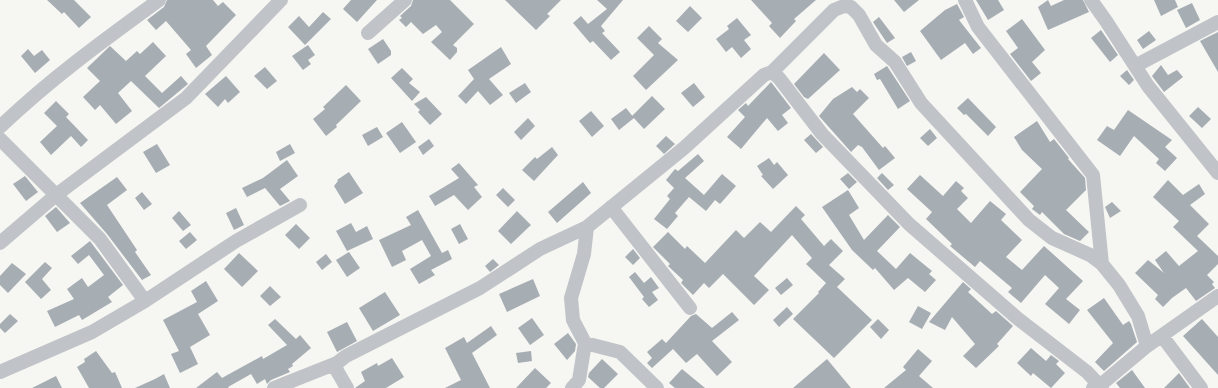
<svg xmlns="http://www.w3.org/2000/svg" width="1218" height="388" font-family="'Golos Text',sans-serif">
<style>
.building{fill:#a6adb3}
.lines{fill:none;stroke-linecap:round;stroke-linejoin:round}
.minor{stroke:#c0c3c7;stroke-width:14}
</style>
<rect width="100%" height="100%" fill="#f6f6f3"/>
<path class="building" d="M47 0H74L91 17 79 28 64 12 62 14Z
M167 0H213L218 6 223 2 236 15 206 46 212 55 196 68 186 54 191 50 166 21 156 30 147 20 164 7Z
M351 0H377L357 22 343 9Z
M413 0H450L474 24 453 45 457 48V52L450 60 431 42 442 32 436 25 423 34 411 22 406 27 399 20 402 18 400 16 411 6Z
M505 0H561L547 14 550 16 536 30Z
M597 0H623L601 26 605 31 602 33 620 52 611 60 593 41 590 43 573 23 581 16 588 24 607 9Z
M751 0H816L794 19 796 21 780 38 769 26 772 23Z
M894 0H919L904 12Z
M976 0H998L1004 10 988 20Z
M1048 0 1051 6 1064 0H1083L1089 12 1048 30 1038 7Z
M1154 0H1175L1178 7 1161 16Z
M1192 3 1200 20 1186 28 1177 10Z
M957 4 964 17 959 20 981 48 973 54 965 43 941 60 920 31 945 10Z
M690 6 702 18 688 32 676 21Z
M323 12 331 19 305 45 288 27 299 16 309 27Z
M879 17 895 38 887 43 873 22Z
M737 18 751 35 744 40 751 49 741 58 732 47 726 52 716 39 729 29 727 26Z
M1022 19 1045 50 1032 62 1041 73 1031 81 1010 54 1018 48 1006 31Z
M649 26 662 39 658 43 678 60 646 90 633 76 654 55 637 38Z
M1101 30 1118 55 1110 62 1091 38Z
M1149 31 1156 40 1143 49 1137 40Z
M1218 32V72L1200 41Z
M383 39 391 51V55L378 64 368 49Z
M153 42 166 56 145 76 162 93 181 76 188 84 159 108 131 81 118 93 132 111 116 124 100 105 95 110 83 97 100 81 87 68 110 46 126 61 137 51 140 54Z
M308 45 315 55 308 60 311 64 303 70 292 56Z
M501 47 511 64 489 79 503 95 490 105 478 91 466 104 458 96 474 79 468 70Z
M28 49 34 56 42 50 50 60 35 73 21 56Z
M911 52 916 61 907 66 902 57Z
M824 53 840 70 808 99 804 97 794 84Z
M1161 65 1168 75 1177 70 1183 77 1164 92 1152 76Z
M887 66 910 101 898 109 880 79 877 80 874 74Z
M265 67 277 81 267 89 254 76Z
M402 68 413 79 409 83 420 92 412 101 391 78Z
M1127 70 1134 80 1129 85 1120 76Z
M226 76 240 92 228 103 225 99 218 107 205 94Z
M771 82 791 108 782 115 788 123 778 131 767 118 741 149 727 137 745 117 738 110 746 103 748 106Z
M525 83 531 92 516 103 509 93Z
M694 83 705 97 693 107 681 93Z
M346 85 361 101 336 125 337 127 326 136 313 119 325 109 323 107Z
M852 87 857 92 860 89 869 98 853 114 883 148 885 146 895 158 879 170 862 147 858 145 851 152 819 116 833 99Z
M652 96 665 109 644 129 632 116Z
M426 97 442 114 430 125 418 112 420 110 414 104Z
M968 98 996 127 988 136 966 114 964 115 957 108Z
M56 101 69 114 66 117 88 140 81 147 71 136 51 155 40 142 57 126 44 113Z
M1198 107 1211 119 1202 128 1189 116Z
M626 108 634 118 619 130 611 119Z
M1128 110 1172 140 1165 147 1177 158 1165 171 1156 163 1159 159 1134 136 1120 156 1097 140 1107 126 1114 130Z
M591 111 604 126 592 137 579 121Z
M528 118 535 126 521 140 514 132Z
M1037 121 1050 142 1054 139 1069 158 1068 159 1085 178 1086 190 1066 210 1089 232 1080 241 1064 234 1042 212 1040 215 1032 209 1034 206 1020 192 1042 169 1022 150 1014 137Z
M402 122 416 142 400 153 386 133Z
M377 127 383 137 368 146 362 135Z
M930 129 937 138 928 146 920 138Z
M811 134 823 147 816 153 804 140Z
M666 136 675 144 664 154 656 146Z
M429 139 434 146 423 155 418 147Z
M157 144 170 165 156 173 143 152Z
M290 144 295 153 280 161 276 152Z
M552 147 558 155 534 181 522 170 535 157 537 159Z
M698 154 704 161 685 178 704 195 722 174 736 186 720 204 715 200 706 211 689 197 675 213 678 216 667 229 654 219 670 199 667 196 674 188 666 180 675 169 678 171Z
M769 158 774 165 777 162 788 175 773 189 761 176 763 175 757 166Z
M287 160 298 176 280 189 290 201 280 206 265 188 247 197 242 188 263 178Z
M459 163 478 185 474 187 482 197 468 210 454 195 435 206 429 196 459 178 451 169Z
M349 172 363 193 345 204 334 186 338 181 337 180Z
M848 173 857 182 849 189 840 179Z
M882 173 894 185 888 190 877 178Z
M920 175 943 196 956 181 964 188 961 191 968 198 957 209 971 223 990 201 1006 214 1001 220 1022 240 1006 257 1022 270 1044 246 1083 281 1066 299 1080 310 1069 324 1045 304 1059 288 1045 275 1021 303 1008 292 1012 288 980 261 975 267 950 246 952 244 926 219 932 212 907 189Z
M25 176 38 192 26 201 13 184Z
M117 177 127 190 107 205 137 250 135 252 151 275 142 280 107 234 80 203Z
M1168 180 1183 195 1199 184 1205 194 1190 205 1209 224 1197 236 1218 256V264L1207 275 1214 282 1212 284 1215 288 1196 301 1186 288 1172 298 1163 307 1155 299 1158 295 1135 273 1148 260 1164 273 1155 260 1166 251 1179 266 1198 251 1173 227 1179 221 1153 197Z
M583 182 591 193 557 223 548 212Z
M503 188 515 200 508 207 496 195Z
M848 190 859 208 849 215 864 240 888 215 900 227 877 251 896 269 910 253 932 271 929 274 936 280 925 292 908 278 894 290 875 268 873 270 852 250 822 207Z
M142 192 152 204 144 210 135 198Z
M1112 202 1121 211 1110 218 1105 207Z
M796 206 805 215 801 219 824 246 831 239 843 251 829 265 845 279 837 287 872 320 834 358 793 319 819 293 818 292 826 283 806 264 812 258 792 235 754 276 769 290 754 305 723 274 709 288 704 283 693 295 681 283 683 280 668 266 670 264 653 247 668 232 685 249 687 246 705 263 736 230 744 238 760 222 771 232Z
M56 207 70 223 57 232 45 216Z
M236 208 244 225 234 230 226 213Z
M418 210 442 253 448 250 452 259 431 270 435 275 419 284 410 269 431 256 422 240 402 251 406 260 392 267 379 240 411 225 406 217Z
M179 211 191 225 183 231 172 218Z
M517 211 531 225 511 244 498 231Z
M351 223 356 232 367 226 373 239 347 251 336 231Z
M296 224 310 238 299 249 285 235Z
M460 224 468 239 459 244 451 229Z
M190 232 197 240 186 249 179 241Z
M90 241 123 285 108 297 112 302 82 320 79 315 55 327 47 311 74 299 67 289 82 278 88 287 104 275 89 255 78 264 71 256Z
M633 249 640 258 633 265 625 257Z
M349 252 360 268 347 277 336 260Z
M239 253 258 271 242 287 224 269Z
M326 254 332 262 322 270 316 262Z
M493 259 499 265 490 272 485 266Z
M45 262 52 268 42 279 51 290 41 299 25 282Z
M12 263 26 274 8 293 0 285V276Z
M635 272 644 283 651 277 659 288 652 292 658 300 649 307 642 299 644 297 629 277Z
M787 278 793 285 781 295 775 288Z
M533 279 540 296 507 312 499 294Z
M206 281 218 301 198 314 210 335 190 347 198 364 180 373 171 354 179 351 163 320 197 302 191 291Z
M963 282 971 289 968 292 992 314 996 311 1013 326 997 344 999 346 976 368 963 356 975 344 952 317 945 330 929 322Z
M270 286 281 297 270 306 260 296Z
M385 292 400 315 373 331 359 308Z
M1104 298 1123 325 1129 321 1131 324 1137 342 1104 371 1095 362 1113 343 1087 310Z
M918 306 931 313 922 329 909 322Z
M787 307 793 314 779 327 773 320Z
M732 312 739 320 712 341 732 362 717 376 697 354 686 363 673 349 652 368 647 363 652 358 647 352 662 339 666 343 691 316 696 314 712 328Z
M10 314 18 321 5 333 0 328V324Z
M532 318 544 335 530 345 518 328Z
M275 319 296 339 300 335 311 348 292 364 293 366 288 369 290 372 271 380 267 384 265 379 257 384 251 374 228 387 229 388H196L217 372 222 378 262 356 263 359 287 345 268 325Z
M878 319 889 330 881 339 870 327Z
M1202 319 1218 337V375L1183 336Z
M347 322 357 341 337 352 327 332Z
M491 326 497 335 472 353 490 388H445L461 380 445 348 464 337 467 343Z
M568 333 576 344 575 351 567 360 554 344Z
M1031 348 1046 361 1051 355 1059 361 1056 364 1065 373 1051 388 1033 373 1031 376 1017 363Z
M918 349 932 361 919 376 933 388H884L906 370 903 367Z
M96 351 112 373 115 372 122 388H89L77 367 85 362 84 359Z
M531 351 532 361 518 363 516 353Z
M392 358 404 377 386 388H355L365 381 361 372 377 363 378 366Z
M602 359 618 374 604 388H600L588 377 589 373Z
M827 359 851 388H793Z
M535 368 551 383 546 388H516Z
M682 369 705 388H675L669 383Z
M1132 370 1145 388H1120L1116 383Z
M1179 373 1190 388H1164Z
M164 374 170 388H135L155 379Z
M56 376 62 388H32Z"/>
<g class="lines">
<path class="minor" d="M965 0 978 27 1093 175 1102 264
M1091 0 1106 21 1148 86 1218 173
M368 33 405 0
M1135 66 1218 22
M772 72 834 10 844 6 851 7 859 15 876 45 895 62 921 103 1029 220 1052 238 1090 255 1102 264 1119 285 1138 316 1147 346
M0 127C49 80 104 40 159 0
M0 139 100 239 145 301
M611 207 690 308
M0 243 56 195 186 98 281 0
M1162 336 1201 388
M585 343 620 352 657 388
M337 363 336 369 347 388
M0 372 92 332 145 301 236 241 300 205
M274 388 337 363 346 356 480 288 540 249 587 227 684 148 764 75 772 72 779 78 822 134 909 224 1017 318 1087 372 1102 388
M572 388 579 380 585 343 573 320 571 298 584 254 587 227
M1093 388 1104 382 1147 346 1218 296"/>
</g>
</svg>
